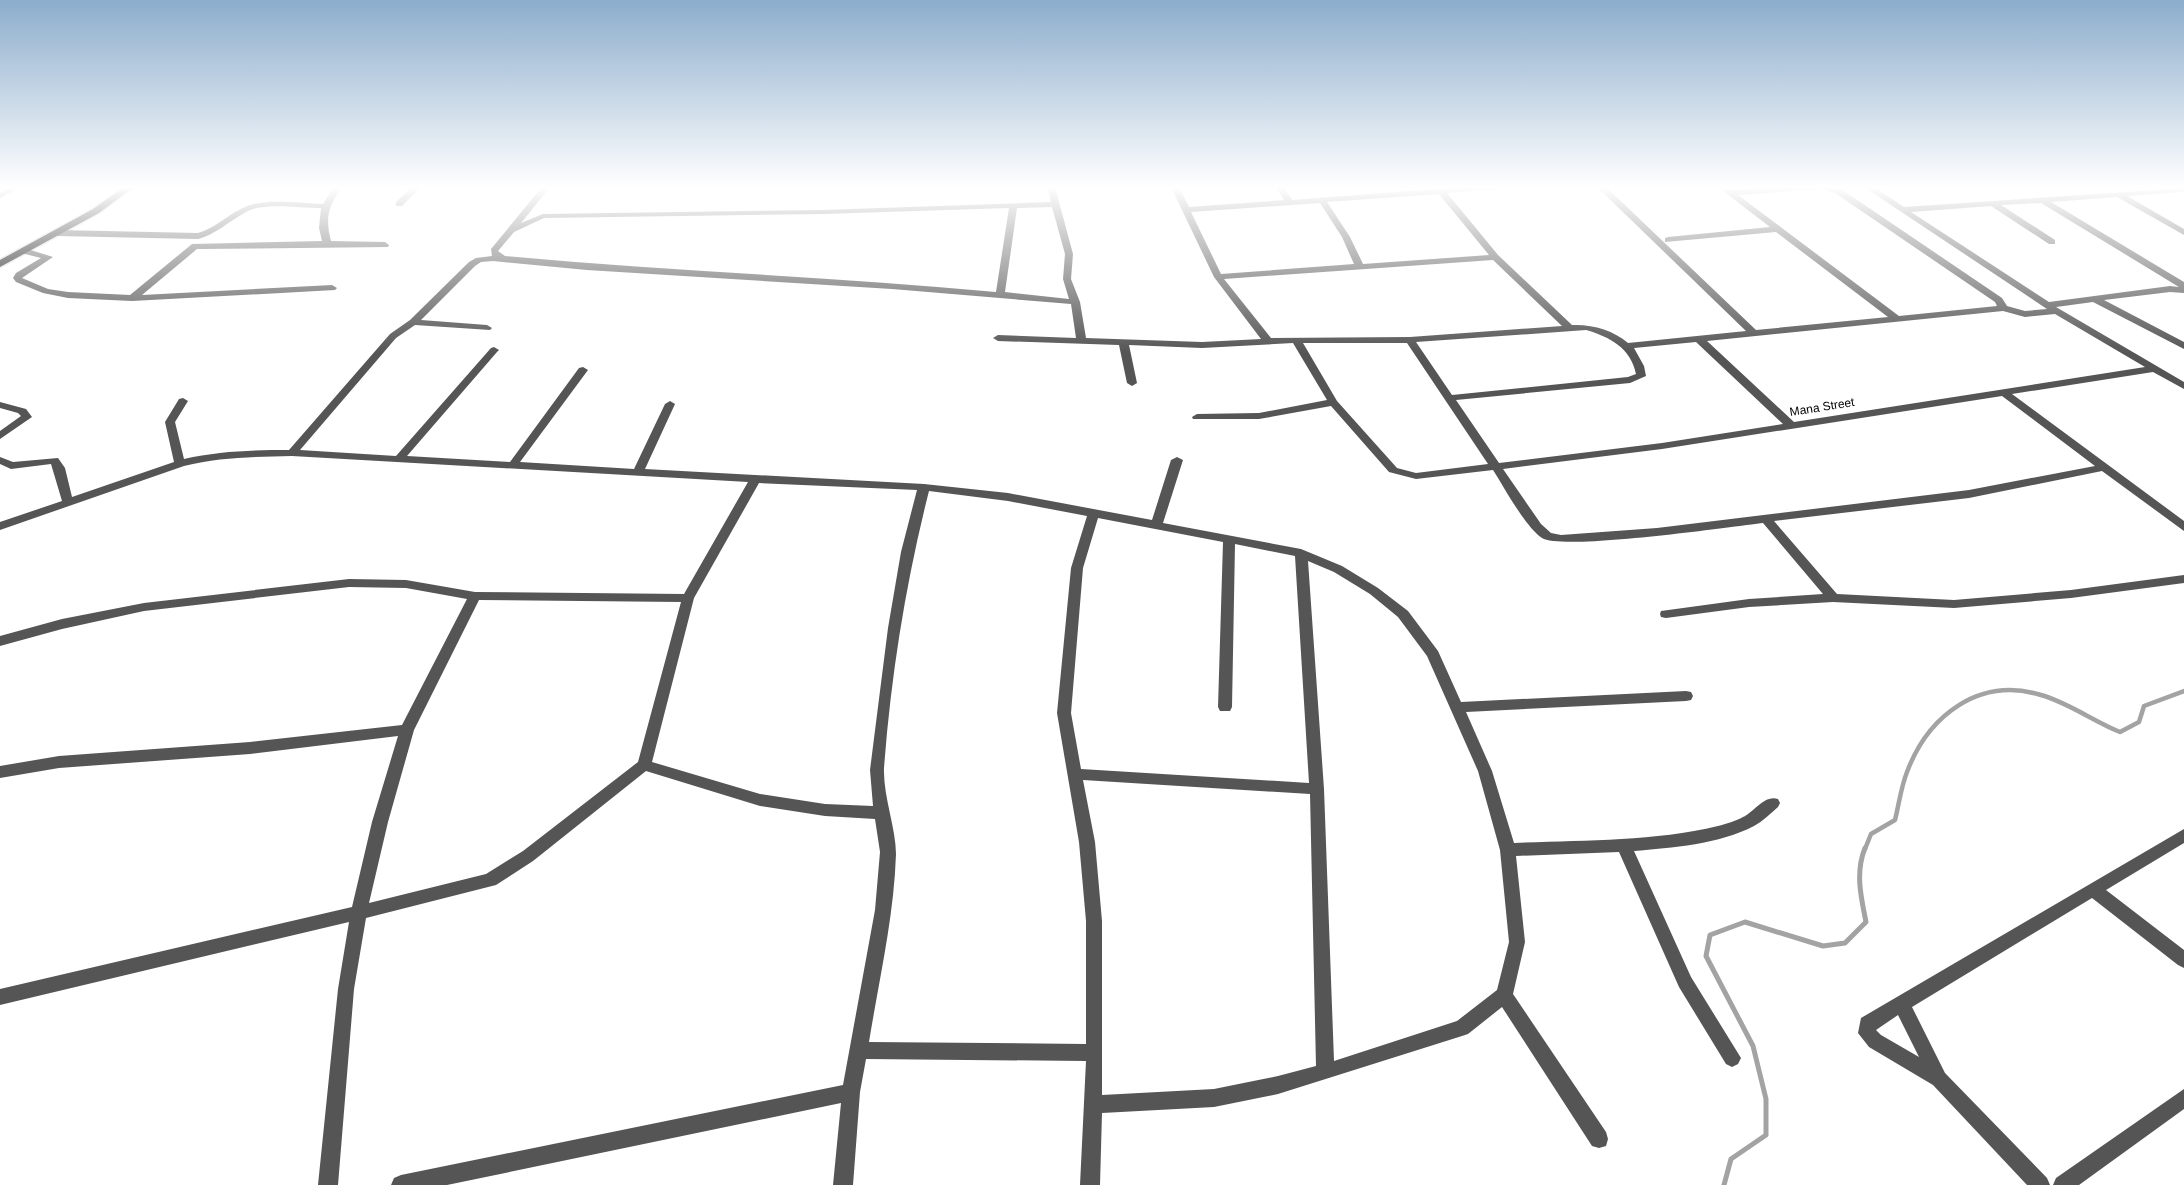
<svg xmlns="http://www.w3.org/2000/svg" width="2184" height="1185" font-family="Arial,sans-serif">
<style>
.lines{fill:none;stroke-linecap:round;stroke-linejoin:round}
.stream-far1{stroke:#a3a3a3;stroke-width:4.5}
.stream{stroke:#a3a3a3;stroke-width:5}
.major-casing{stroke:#dbdbdb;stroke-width:3}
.minor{fill:#555;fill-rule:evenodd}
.major{fill:#000;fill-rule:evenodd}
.labels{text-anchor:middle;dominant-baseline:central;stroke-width:4;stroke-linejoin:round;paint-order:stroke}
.street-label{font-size:12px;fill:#000;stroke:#fff}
</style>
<rect width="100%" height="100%" fill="#fff"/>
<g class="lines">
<path class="stream-far1" d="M1865 849 1871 834 1895 820C1899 804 1901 787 1907 772 1928 716 1979 676 2041 695 2069 703 2093 721 2120 732L2139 722 2144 706 2184 691"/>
<path class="stream" d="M1724 1185 1731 1159 1766 1135V1099L1753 1046 1706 956 1710 935 1745 922 1823 946 1845 943 1866 922C1861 897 1855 873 1865 848"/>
<g class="major-casing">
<path id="major" d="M124 187H134L99 213 0 267V260L93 209Z"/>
</g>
<path class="minor" d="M11 187H21L0 198V193Z
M334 187H342C328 207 325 217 331 241L385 242 389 245 388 247 197 249 142 295 332 285 337 288 335 290 132 301 68 298 43 293 16 282 13 278 16 273 41 258 21 253V249L24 248 53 257 22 278 48 289 68 292 130 295 192 244 322 241 319 228 321 208C303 208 274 204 257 208 238 212 221 233 198 239L58 236 54 233 58 230 198 233C216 228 228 214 245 207 264 198 301 203 323 204Z
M412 187H421L402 206H396V202Z
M542 187H550L521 223 543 214 823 210 1051 202 1047 187H1055L1073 254 1071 279 1080 302 1086 338 1202 342 1261 339 1214 277 1171 187H1179L1189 207 1284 200 1276 187H1284L1292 200 1461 187H1501L1497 189 1447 193 1498 255 1572 325C1592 324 1613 330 1628 343L1746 331 1597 187H1606L1756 330 1888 317 1776 232 1665 242V238L1668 237 1770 227 1718 187H1727L1732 190C1764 188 1810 182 1841 189L2002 298 2007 306 2025 311 2047 309 1864 187H1874L1904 207 2184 188V192L2127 196 2184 229V235L2117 197 2051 202 2184 282V293L2170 292 2104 300 2184 342V349L2093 302 2056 307 2184 382V389L2153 372 2012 394 2184 521V531L2102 471 1969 498 1774 521 1837 594 1954 600 2071 590 2184 575V583L2071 598 1954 608 1833 602 1749 607 1666 618 1661 617 1660 614 1661 611 1749 599 1823 594 1763 523C1729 527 1563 551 1542 538 1526 528 1504 487 1493 470L1416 479 1389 472 1331 406 1259 419H1193L1192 417 1197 414 1259 413 1327 400 1293 343 1202 348 1129 345 1137 383 1132 386 1127 383 1119 345 998 341 993 338 998 335 1076 338 1071 304 892 289 587 270 493 261 481 262 475 266 421 320 487 325 492 328 490 330 415 325 396 338 300 450 396 456 491 348 494 347 499 350 497 352 407 456 510 462 579 368 583 367 588 370 520 462 634 469 665 404 670 401 675 404 645 469 924 484 1008 493 1152 520 1171 460 1177 457 1183 460 1163 523 1301 549 1342 566 1378 588 1408 611 1438 651 1461 702 1686 691 1691 692 1693 696 1691 700 1686 701 1466 712 1492 771 1514 843C1582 840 1651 842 1718 826 1726 824 1736 821 1743 817 1754 812 1765 794 1778 799L1780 803 1778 807C1770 814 1763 821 1754 826 1720 844 1671 848 1634 851L1691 977 1741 1058 1738 1064 1732 1067 1726 1064 1679 987 1619 852 1516 856 1525 942 1513 994 1606 1132 1608 1139 1606 1146 1599 1148 1592 1146 1502 1007 1468 1034 1462 1036 1278 1094 1214 1107 1102 1113 1100 1185H1080L1086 1061 866 1059 860 1092 853 1185H833L841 1103 447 1185H391L394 1178 401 1175 843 1085 875 910 880 852 875 819 825 816 760 806 646 771 533 861 496 885 366 918 354 989 338 1185H318L338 989 349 922 0 1005V989L352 907 372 822 398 736 250 754 59 768 0 778V766L59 756 250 742 402 725 467 599 406 588 349 587 144 611 62 629 0 646V636L62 619 144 603 349 579 406 580 475 592 684 594 748 482 292 456C255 457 220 457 184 466L0 530V522L62 501 51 464 11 469 0 464V457L13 462 58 458 65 468 72 497 174 462 165 422 179 399 183 398 188 401 175 422 184 459C219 451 253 450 289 450L390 334 410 320 469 262 476 258 492 256 491 249ZM1821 189 1835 193 1995 302 1997 306 1899 316 1738 195ZM1439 194 1489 255 1363 264 1350 237 1327 202ZM1320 203 1342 237 1354 264 1221 274 1191 212ZM2041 203 2179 287 2170 286 2049 302 1911 212 1991 206 2049 244H2055V240L2001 205ZM1052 207 1065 254 1063 279 1069 299 1005 292 1017 208ZM1009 208 996 292C832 277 669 271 505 256L498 251 514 232 544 218 823 214ZM1493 260 1562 326 1410 337 1271 338 1224 279ZM2003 311 2025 317 2055 314 2145 367 1794 422 1707 341ZM1586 330C1610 337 1631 348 1636 374L1628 377 1452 395 1416 342ZM1696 342 1783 424 1662 443 1499 463 1456 400 1630 383 1646 376 1644 366 1634 348ZM1303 343H1407L1488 464 1416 473 1397 468 1337 401ZM2002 396 2095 466 1969 490 1657 528 1561 535 1551 533 1541 524 1503 469 1662 449ZM759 483 917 490 901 552 888 628 870 770 873 806 825 804 760 794 652 762 694 598ZM929 491 1008 501 1087 516 1071 568 1057 713 1079 842 1086 921V1044L869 1042C879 980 894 917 896 854 896 828 883 796 884 768 891 675 906 581 929 491ZM1098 518 1223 542 1218 707 1220 711H1230L1232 707 1235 544 1295 556 1309 783 1081 769 1071 713 1083 568ZM1308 561 1334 572 1370 594 1398 617 1427 656 1478 771 1500 850 1509 942 1497 990 1457 1021 1334 1061 1324 789ZM479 600 681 602 638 762 523 851 486 874 369 903 388 822 414 730ZM1083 780 1310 794 1316 1066 1278 1076 1214 1089 1102 1095V921L1095 842Z
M0 402 26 409 32 417 0 439V431L21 416 18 413 0 408Z
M2184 829V843L2106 890 2184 950V968L2178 965 2092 898 1912 1007 1945 1073 2047 1178 2050 1185H2027L1933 1085 1869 1047 1858 1033 1861 1018ZM1898 1015 1919 1057 1881 1035 1876 1030Z
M2184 1089V1109L2079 1185H2053L2056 1178Z"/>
<use href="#major" class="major"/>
</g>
<linearGradient id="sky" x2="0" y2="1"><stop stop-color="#8cadcc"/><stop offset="0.53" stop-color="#fff"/><stop offset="1" stop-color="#fff" stop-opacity="0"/></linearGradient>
<rect width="2184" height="353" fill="url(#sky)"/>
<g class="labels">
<g class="street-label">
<text transform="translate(1822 407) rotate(-9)">Mana Street</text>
</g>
</g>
</svg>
